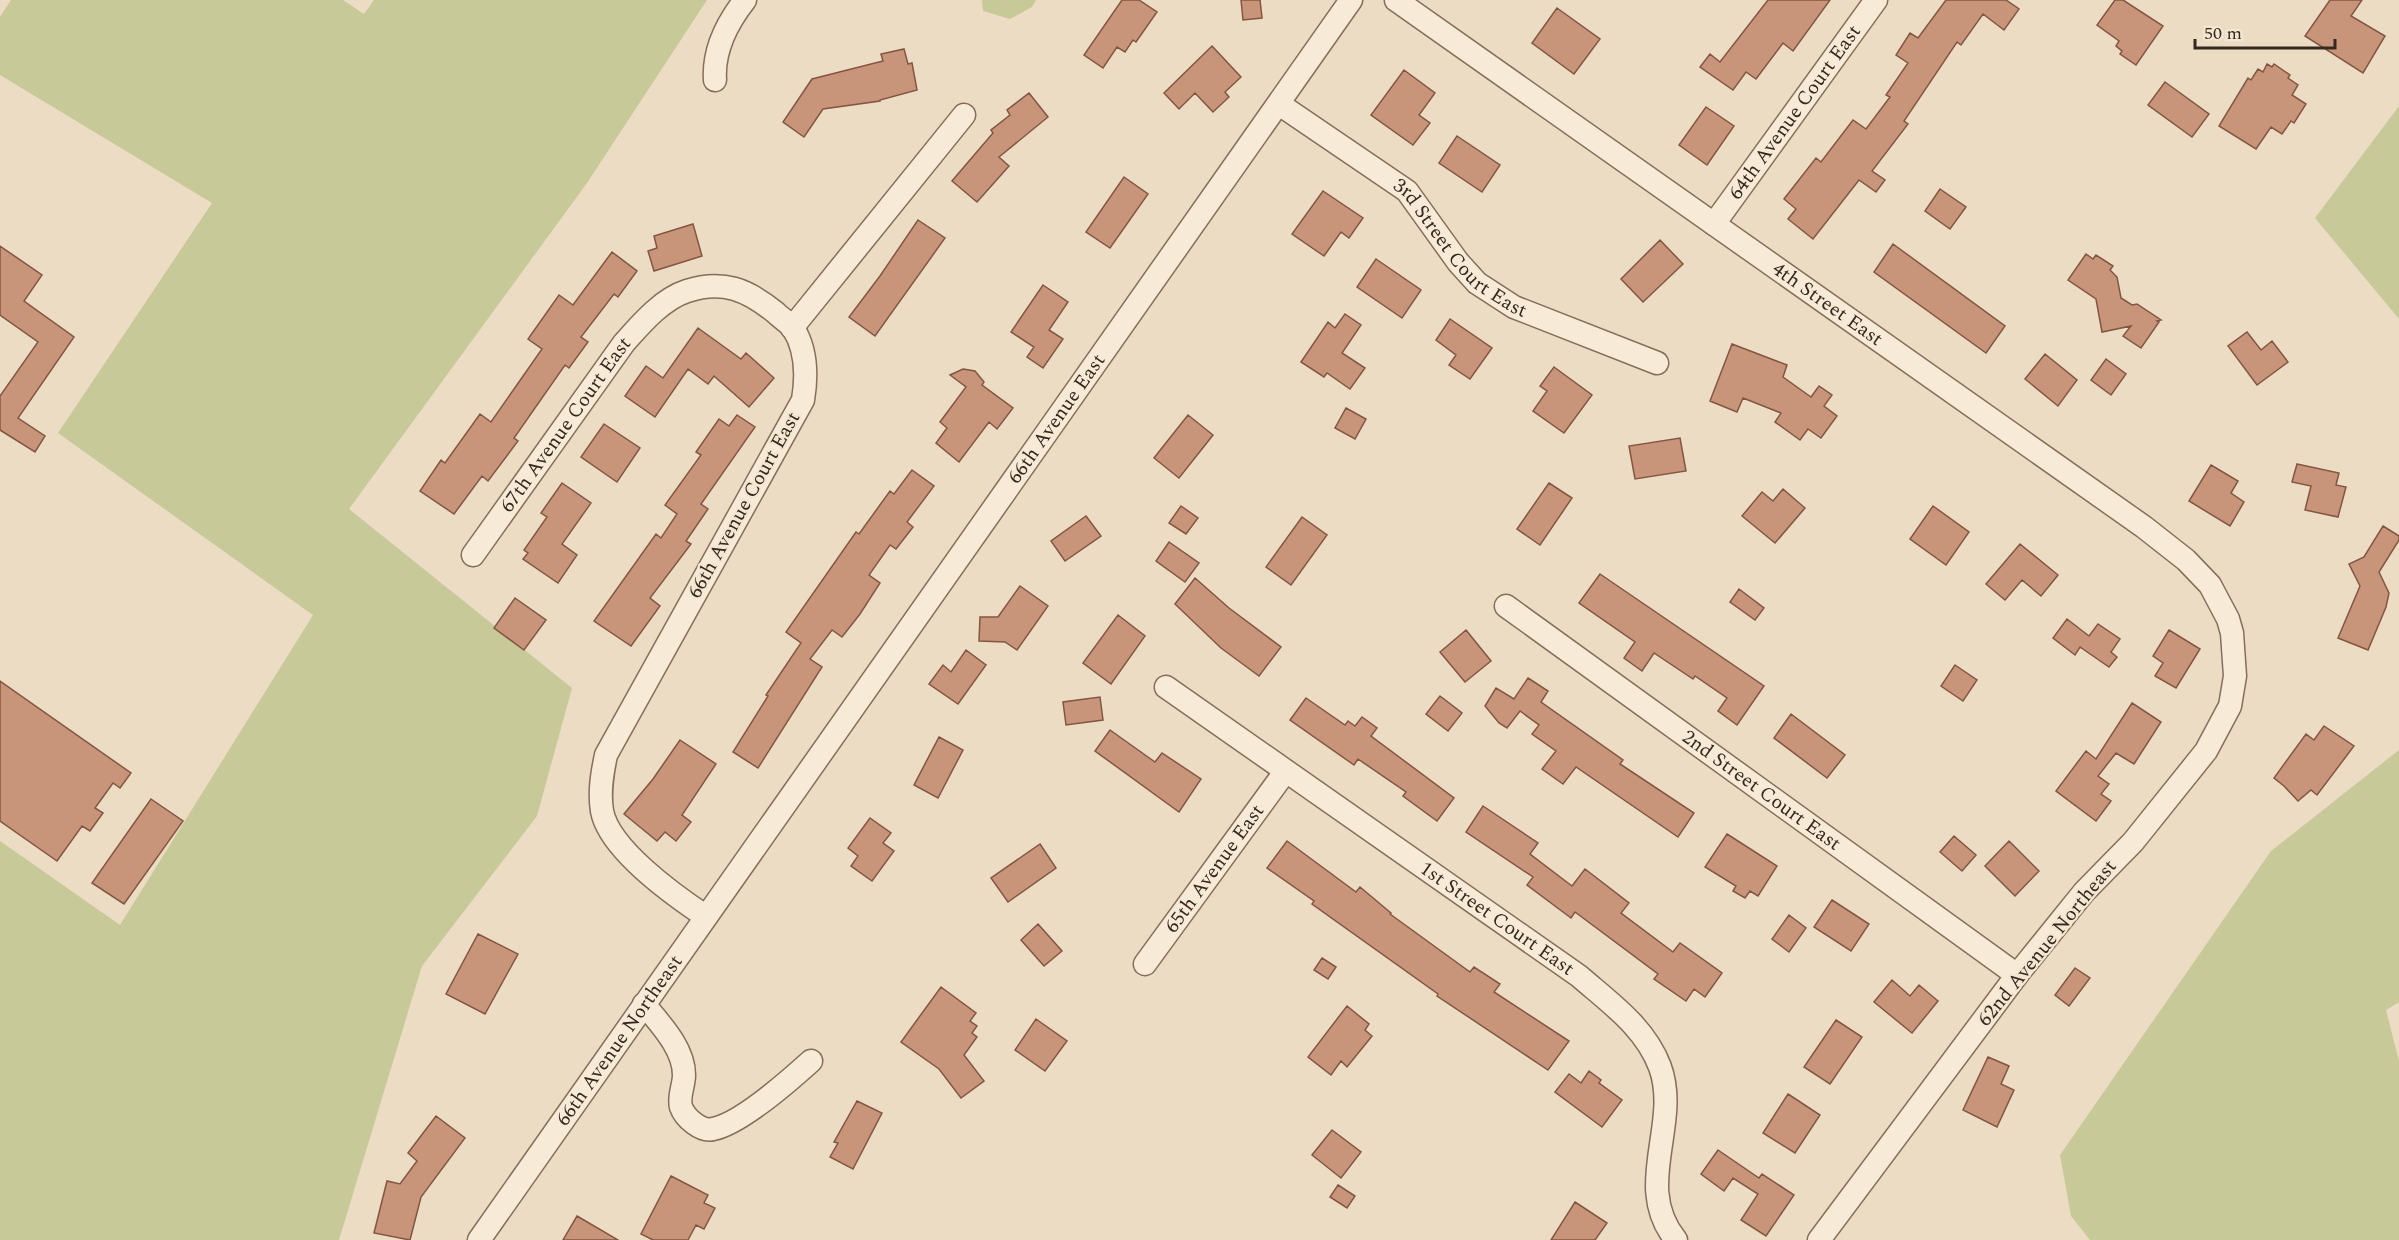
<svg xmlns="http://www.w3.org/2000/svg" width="2399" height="1240" font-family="Spectral,serif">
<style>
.green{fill:#c7c998}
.building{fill:#c8957b;stroke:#835642;stroke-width:1.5}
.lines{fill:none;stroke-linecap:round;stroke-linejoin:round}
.minor-casing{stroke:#856e5b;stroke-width:25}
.minor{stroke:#f7ead6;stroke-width:22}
.labels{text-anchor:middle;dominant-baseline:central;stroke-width:4.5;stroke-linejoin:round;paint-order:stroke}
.street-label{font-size:20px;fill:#35281e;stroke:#f3e7d2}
</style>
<rect width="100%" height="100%" fill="#ecdcc3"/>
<path class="green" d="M11 0H343L364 14 374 0H707L587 183 349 509 572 688 537 816 422 966 339 1240H0V841L120 925 313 615 58 433 212 203 0 75V17Z
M982 0H1036L1032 7 1010 19 983 11Z
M2399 106V319L2315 218Z
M2399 750V1002L2386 1010 2399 1061V1240H2090L2071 1216 2060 1155 2271 851Z"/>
<path class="building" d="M1122 0H1139L1157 12 1136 42 1133 40 1125 52 1117 47 1103 68 1084 55Z
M1241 0H1260L1262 18 1243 20Z
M1768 0H1830L1793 51 1783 43 1756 79 1746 72 1733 90 1700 67 1710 54 1720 62Z
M1946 0H2006L2019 9 2004 30 1983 14 1961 45 1957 42 1904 121 1908 124 1872 171 1885 180 1876 192 1859 180 1813 239 1788 219 1796 209 1784 199 1816 158 1821 162 1853 120 1866 129 1890 97 1886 95 1908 63 1896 55 1910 33 1918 38Z
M2115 0H2123L2163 26 2136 65 2120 54 2122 51 2116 46 2119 41 2097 25Z
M2330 0H2362L2351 16 2385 36 2363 73 2305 36Z
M1557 8 1600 39 1574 74 1532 43Z
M1212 46 1241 77 1225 92 1229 97 1213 112 1195 93 1179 109 1164 93Z
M904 49 908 64 912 63 917 90 880 100V101L823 109 804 137 783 122 812 79 883 61 881 54Z
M2267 64 2272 67 2274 64 2290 75 2288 78 2298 85 2292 95 2306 104 2294 123 2291 121 2282 134 2271 127 2256 149 2219 126 2248 78 2251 80 2258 69 2263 72Z
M1404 70 1435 93 1419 115 1430 123 1413 145 1371 115Z
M2165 82 2209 114 2192 137 2148 105Z
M1029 93 1048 117 999 157 1009 166 977 202 952 181 993 133 991 130 1010 115 1007 110Z
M1706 107 1734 126 1707 165 1679 145Z
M1457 136 1500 165 1482 192 1439 163Z
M1124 177 1148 194 1110 248 1086 232Z
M1940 189 1966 207 1950 229 1925 211Z
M1323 191 1363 218 1349 238 1341 232 1324 256 1292 234Z
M918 220 945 238 875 336 849 317 880 276Z
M693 224 702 256 654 271 648 251 657 248 654 236Z
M1660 240 1683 264 1643 302 1621 279Z
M1893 244 2005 326 1986 353 1874 272Z
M0 246 42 275 24 301 74 337 18 418 45 436 35 452 0 430V396L38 342 0 315Z
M612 252 637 271 618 297 614 294 581 337 588 342 569 368 565 365 514 438 518 441 488 481 482 476 454 514 420 491 441 460 445 463 480 414 491 422 542 349 528 339 559 295 573 305Z
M2086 254 2093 259 2096 255 2113 266 2110 270 2117 277 2121 298 2132 305 2137 304 2161 320 2157 321 2159 322 2141 348 2123 336 2131 326 2102 332 2096 299 2068 280Z
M1376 259 1421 290 1402 318 1357 287Z
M1043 285 1068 302 1049 330 1063 339 1043 368 1027 357 1034 347 1011 332Z
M1345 314 1361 325 1342 353 1365 368 1350 389 1327 373 1324 377 1301 362 1328 322 1335 328Z
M1450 319 1492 348 1470 379 1449 365 1456 355 1436 340Z
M698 328 741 359 746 353 774 378 749 407 714 376 708 384 688 369 655 417 625 396 646 366 663 378Z
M2247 332 2261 350 2272 341 2288 362 2257 385 2228 346Z
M1732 344 1787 365 1783 377 1811 397 1819 386 1832 395 1824 406 1837 416 1821 438 1808 429 1800 440 1775 422 1781 413 1743 398 1737 412 1710 401Z
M2045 354 2077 380 2058 406 2025 379Z
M2106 359 2126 374 2111 395 2091 380Z
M1554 367 1592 395 1564 433 1533 411 1547 391 1540 386Z
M963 369 975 371 984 382 982 385 1013 408 997 429 989 422 959 462 936 443 947 428 940 422 966 387 950 375Z
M1346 408 1366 419 1355 439 1335 428Z
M737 415 755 427 701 504 708 509 686 541 691 544 650 598 660 606 631 646 594 621 656 534 661 538 677 514 665 505 701 455 696 452 719 419 729 426Z
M1188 415 1213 435 1179 478 1154 458Z
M604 424 640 448 617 482 581 457Z
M1680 438 1686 471 1635 479 1629 446Z
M2297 464 2339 473 2336 485 2346 487 2338 517 2305 510 2311 486 2292 482Z
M2211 465 2238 481 2231 493 2244 502 2230 526 2189 501Z
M912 470 934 486 907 522 913 527 896 549 890 545 869 575 880 583 860 614 842 637 832 630 810 659 822 667 758 768 733 752 768 696 766 695 801 643 786 632 856 532 859 534 890 491 894 494Z
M562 483 591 503 562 544 577 555 558 583 523 559 528 553 524 550 547 517 541 513Z
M1549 483 1572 498 1540 545 1517 529Z
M1783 489 1805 508 1775 543 1742 516 1762 492 1773 501Z
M1181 506 1198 518 1186 534 1169 523Z
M1933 506 1969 532 1946 565 1910 539Z
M1086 516 1101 536 1065 561 1051 541Z
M1302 517 1327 535 1291 585 1266 567Z
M2383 526 2399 536V540L2379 572 2389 593 2386 607 2368 650 2338 638 2360 586 2349 564 2364 557Z
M1169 542 1199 563 1185 582 1156 561Z
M2020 544 2058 575 2041 596 2022 580 2005 600 1986 584Z
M1600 574 1764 686 1737 725 1718 711 1727 698 1695 676 1693 679 1654 653 1642 671 1624 658 1635 642 1579 603Z
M1195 578 1229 608 1281 647 1259 676 1221 648 1175 604Z
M1020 586 1048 606 1017 650 1005 642 979 641 980 617H998Z
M1739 589 1764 608 1755 620 1730 602Z
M515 598 546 620 524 650 494 628Z
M1118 615 1145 636 1111 684 1083 663Z
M2067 619 2089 636 2098 624 2120 639 2111 652 2117 657 2109 667 2080 647 2075 655 2053 638Z
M1466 630 1491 661 1465 682 1440 652Z
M2169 630 2200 649 2176 688 2155 676 2163 663 2153 656Z
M966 650 986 665 958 704 929 684 943 665 951 672Z
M1955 665 1977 680 1963 701 1941 686Z
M1528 678 1548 691 1541 702 1623 760 1620 764 1694 813 1678 837 1576 767 1563 784 1542 769 1556 751 1532 734 1539 725 1520 711 1507 728 1499 723 1485 706 1496 688 1514 699Z
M0 681 131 773 120 788 113 783 95 808 103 813 90 831 82 826 57 861 0 821Z
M1440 696 1462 713 1448 731 1426 714Z
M1100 697 1103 720 1066 725 1063 702Z
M1306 698 1345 725 1348 721 1355 726 1362 717 1377 728 1371 736 1454 798 1437 821 1403 796 1406 792 1358 759 1354 765 1290 720Z
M2132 703 2161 722 2134 764 2116 753 2098 776 2109 784 2101 794 2111 801 2096 821 2056 791 2086 751 2096 759Z
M1791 714 1845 755 1827 778 1774 738Z
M2324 726 2354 746 2317 795 2311 790 2298 801 2284 786 2274 778 2306 734 2314 740Z
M1110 730 1155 762 1162 753 1201 779 1179 812 1095 751Z
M939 737 963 750 938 798 914 785Z
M680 740 716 764 682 815 691 822 676 841 665 832 657 841 624 814 653 779Z
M151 799 183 821 124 904 92 883Z
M1483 806 1538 843 1530 854 1572 886 1585 869 1629 903 1621 913 1673 952 1680 943 1722 973 1705 997 1694 989 1686 1001 1654 979 1658 974 1575 912 1571 918 1527 885 1533 877 1466 832Z
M870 818 891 833 883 843 894 851 872 881 851 866 858 856 848 848Z
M1727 834 1777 866 1758 896 1750 891 1745 898 1733 891 1736 886 1705 867Z
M1954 836 1976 855 1962 871 1940 852Z
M1287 841 1356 892 1360 887 1391 913 1390 914 1470 972 1474 967 1500 984 1494 992 1569 1041 1548 1070 1437 996 1438 994 1312 904 1314 901 1267 868Z
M2009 841 2039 871 2015 896 1985 866Z
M1040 844 1056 868 1008 902 991 878Z
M1832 900 1869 924 1851 951 1814 927Z
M1789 915 1806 928 1789 952 1772 939Z
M1038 924 1062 951 1044 966 1021 940Z
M478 934 518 954 485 1014 446 994Z
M1322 958 1336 967 1328 979 1314 970Z
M2075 968 2090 978 2069 1006 2055 995Z
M1892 980 1910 996 1919 985 1938 1001 1912 1033 1874 1002Z
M941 987 976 1013 970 1021 977 1026 972 1033 977 1037 964 1055 984 1081 961 1098 939 1069 901 1042Z
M1347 1006 1369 1024 1365 1030 1372 1036 1347 1067 1341 1061 1331 1075 1308 1057Z
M1036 1019 1067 1041 1045 1071 1015 1050Z
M1836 1020 1862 1037 1830 1084 1804 1067Z
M1988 1057 2009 1066 2001 1084 2014 1090 1997 1127 1963 1110Z
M1589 1071 1601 1080 1599 1083 1622 1100 1602 1127 1555 1092 1569 1074 1581 1083Z
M1788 1094 1820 1115 1795 1153 1763 1133Z
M857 1101 882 1113 853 1169 830 1157 838 1143 834 1142Z
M436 1116 465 1138 421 1197 410 1240 374 1233 387 1181 400 1184 417 1161 408 1153Z
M1332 1130 1361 1152 1341 1178 1312 1155Z
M1718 1150 1759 1178 1762 1174 1794 1195 1766 1236 1741 1220 1758 1194 1733 1178 1724 1191 1701 1174Z
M671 1176 708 1195 704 1203 715 1208 704 1229 696 1225 688 1240H653L641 1234Z
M1338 1185 1355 1196 1347 1208 1330 1197Z
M1575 1202 1607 1223 1595 1240H1551Z
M577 1216 618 1240H563Z"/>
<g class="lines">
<g class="minor-casing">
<g id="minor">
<path id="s1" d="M1396 0 2144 527 2186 560 2210 585 2228 619 2232 633 2235 676 2230 706 2206 751 2133 842 2084 892 2017 975 1819 1240"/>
<path d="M715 80C713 50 727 23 745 0"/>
<path id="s2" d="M1279 104 1407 191 1458 262 1477 283 1514 307 1657 363"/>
<path id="s3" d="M1714 224 1876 0"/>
<path d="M792 328 964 115"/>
<path id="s4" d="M473 555 624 343C641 324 662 299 687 291 723 279 748 290 776 313 781 318 789 323 793 328 807 350 807 376 803 400L606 755C602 774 599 792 602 811 609 849 675 896 705 916"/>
<path id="s5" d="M1506 606 2017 975"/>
<path id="s6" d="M1166 687 1579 976C1610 1003 1645 1027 1660 1067 1681 1125 1632 1186 1676 1240"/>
<path id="s7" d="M1145 964 1285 772"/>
<path d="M644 1004C660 1024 684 1048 684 1075 684 1086 678 1096 681 1107 685 1118 701 1132 713 1129 740 1124 790 1080 811 1061"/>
<path id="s8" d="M479 1240 1351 0"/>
</g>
</g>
<use href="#minor" class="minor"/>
</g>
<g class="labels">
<g class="street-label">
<text stroke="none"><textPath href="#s3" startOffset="138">64th Avenue Court East</textPath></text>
<text stroke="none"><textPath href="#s2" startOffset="234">3rd Street Court East</textPath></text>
<text stroke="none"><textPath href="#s1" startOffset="528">4th Street East</textPath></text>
<text stroke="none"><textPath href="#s8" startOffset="1004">66th Avenue East</textPath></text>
<text stroke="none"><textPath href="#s4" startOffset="160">67th Avenue Court East</textPath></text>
<text transform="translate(744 505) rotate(-61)">66th Avenue Court East</text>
<text stroke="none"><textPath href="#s5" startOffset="315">2nd Street Court East</textPath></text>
<text stroke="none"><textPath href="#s7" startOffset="118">65th Avenue East</textPath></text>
<text stroke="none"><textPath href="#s6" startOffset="404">1st Street Court East</textPath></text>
<text transform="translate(2047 943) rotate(-51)">62nd Avenue Northeast</text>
<text stroke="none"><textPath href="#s8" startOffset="244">66th Avenue Northeast</textPath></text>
</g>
</g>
<path d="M2195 39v9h140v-9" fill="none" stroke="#35281e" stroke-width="3"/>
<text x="2204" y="39" font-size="18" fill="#35281e" stroke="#f3e7d2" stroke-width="4.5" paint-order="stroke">50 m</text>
</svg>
